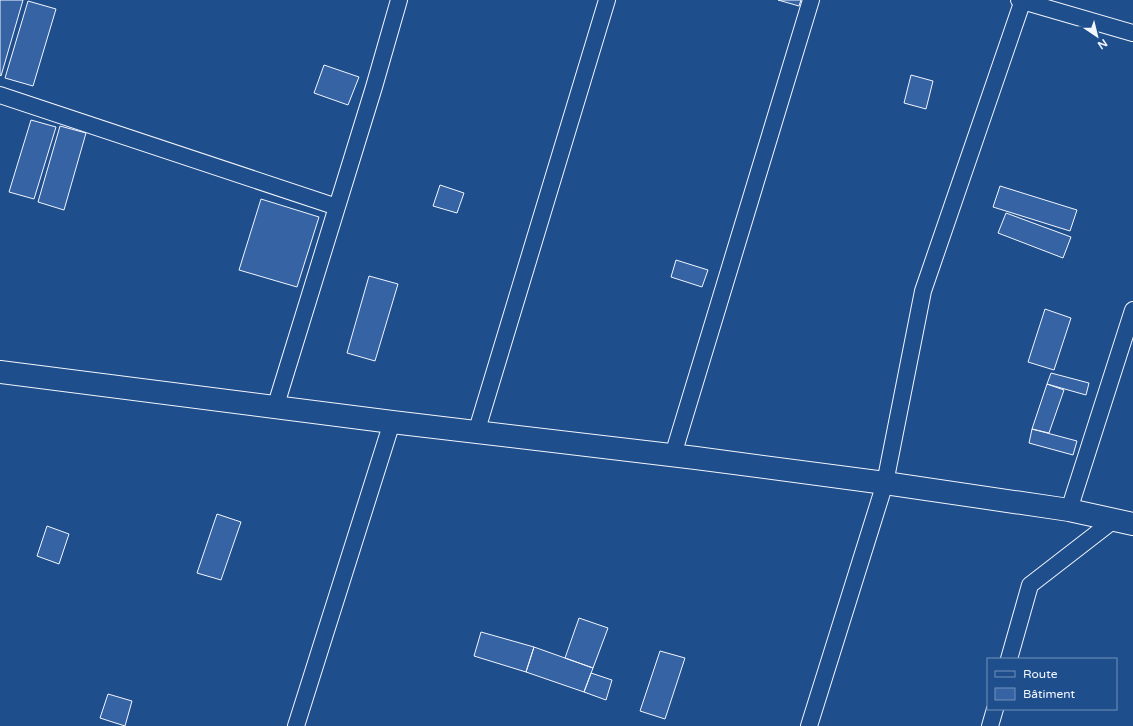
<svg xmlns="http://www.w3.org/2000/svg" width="1133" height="726" font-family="'Varela Round',sans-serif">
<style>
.building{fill:#3563a3;stroke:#f2f6ff}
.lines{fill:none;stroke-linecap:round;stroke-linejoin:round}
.street-casing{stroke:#f2f6ff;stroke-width:18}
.primary-casing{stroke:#f2f6ff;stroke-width:24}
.street{stroke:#1f4e8c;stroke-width:16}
.primary{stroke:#1f4e8c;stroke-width:22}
</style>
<rect width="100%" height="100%" fill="#1f4e8c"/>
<path class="building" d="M0 0H23L1 76 0 75Z
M778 0H801L799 6Z
M28 1 56 9 33 86 5 78Z
M324 65 359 77 348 105 314 93Z
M911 75 933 81 926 109 904 103Z
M31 120 56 127 34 199 9 192Z
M60 126 86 133 64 210 38 202Z
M440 185 464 193 457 213 433 206Z
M1000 186 1077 210 1070 231 993 207Z
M261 199 319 217 297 287 239 270Z
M1006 213 1071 237 1063 258 998 233Z
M676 260 708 270 702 287 671 277Z
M369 276 398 284 375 361 347 353Z
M1045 309 1071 318 1054 370 1028 362Z
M1051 373 1089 383 1086 395 1047 384Z
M1047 384 1064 390 1049 433 1032 429Z
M1032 429 1077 441 1073 455 1029 443Z
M217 514 241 522 221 580 197 573Z
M47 526 69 534 59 564 37 556Z
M579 618 608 628 593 668 565 658Z
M481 632 534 647 526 672 474 656Z
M534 647 593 668 584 692 526 672Z
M660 651 685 658 665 719 640 711Z
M591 673 612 680 606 700 584 692Z
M108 694 132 701 125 726 100 718Z"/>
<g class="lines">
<g class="street-casing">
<path id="street" d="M1019 0 1133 33
M0 95 337 207
M275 408 374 87 399 0
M476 433 607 0
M673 455 811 0
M1069 510 1133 310
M1009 659 1030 585 1114 520
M296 726 392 422
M809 726 885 483 923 291 1023 0
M990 726 995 709"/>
</g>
<g class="primary-casing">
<path id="primary" d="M0 372 392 422 696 458 885 483 1069 510 1133 524"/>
</g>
<use href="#street" class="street"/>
<use href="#primary" class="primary"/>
</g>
<rect x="987" y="658" width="130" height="52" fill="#1f4e8c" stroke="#7391ba"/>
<rect x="995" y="671" width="20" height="6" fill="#1f4e8c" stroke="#7391ba"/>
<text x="1023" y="678" font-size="12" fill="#f2f6ff">Route</text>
<rect x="995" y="688" width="20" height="12" fill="#3563a3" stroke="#7391ba"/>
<text x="1023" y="698" font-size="12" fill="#f2f6ff">Bâtiment</text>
<g transform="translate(1097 36) rotate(145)" stroke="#1f4e8c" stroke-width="3" paint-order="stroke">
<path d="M0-3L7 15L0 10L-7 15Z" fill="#f2f6ff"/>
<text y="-6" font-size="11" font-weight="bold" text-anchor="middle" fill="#f2f6ff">N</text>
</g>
</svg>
